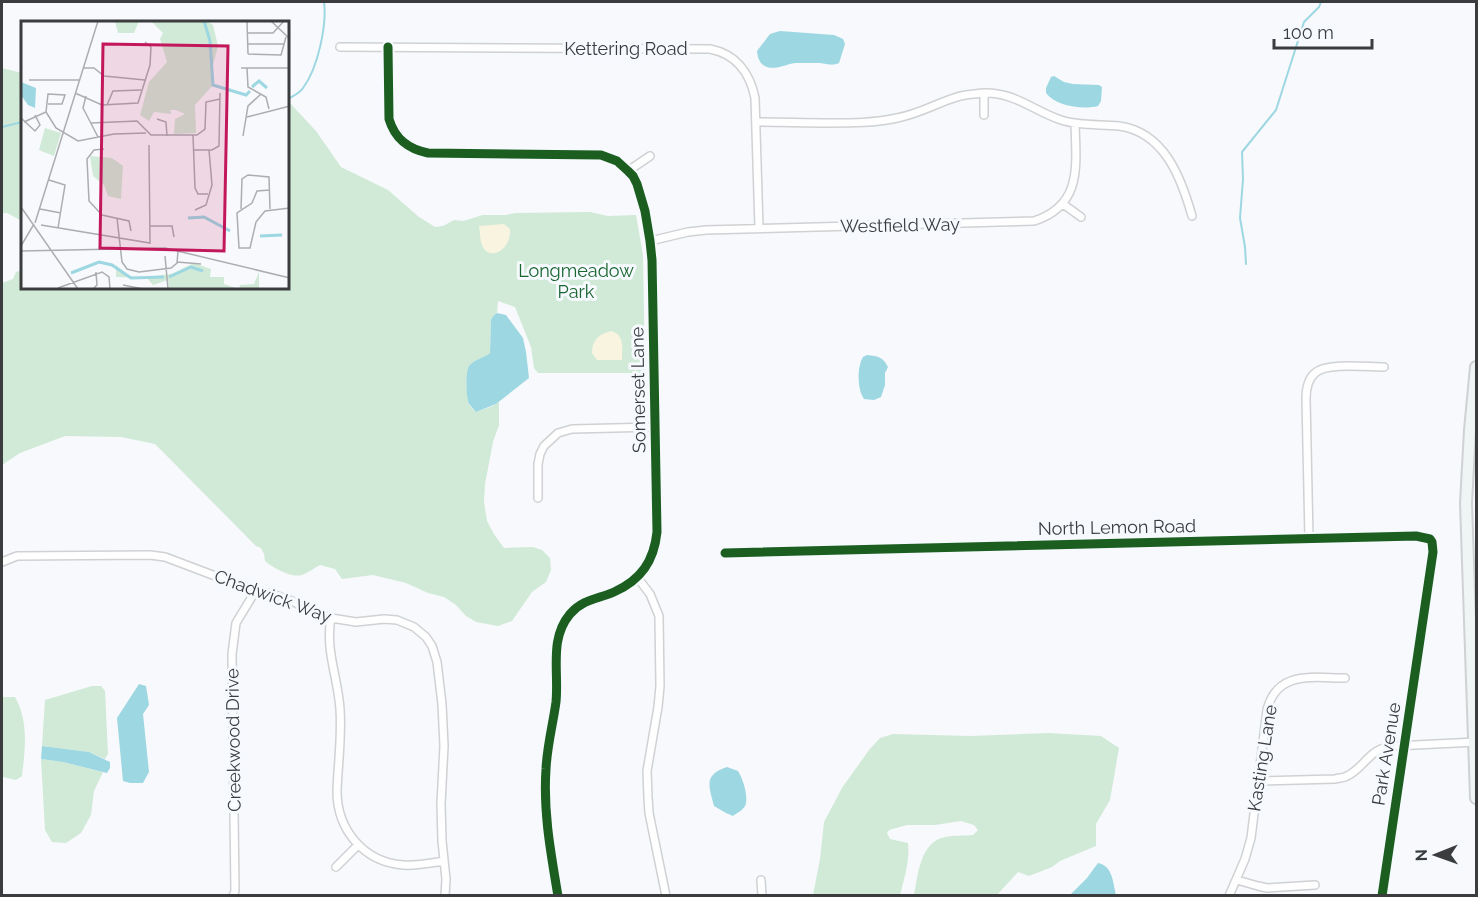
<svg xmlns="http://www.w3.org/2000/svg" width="1478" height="897" font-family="Raleway,sans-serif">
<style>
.green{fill:#d1ead7}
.sand{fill:#f8f4e0}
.water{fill:#9dd7e2}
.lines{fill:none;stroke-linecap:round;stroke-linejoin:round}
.stream{stroke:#9dd7e2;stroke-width:2}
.street-casing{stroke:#cfd1d3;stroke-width:10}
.secondary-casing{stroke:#cfd1d3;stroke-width:14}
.street{stroke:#fefeff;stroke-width:7}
.secondary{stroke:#eff4f4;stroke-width:10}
.cycleway-casing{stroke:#f6f9fd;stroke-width:13}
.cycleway{stroke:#1b5e20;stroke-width:9}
.labels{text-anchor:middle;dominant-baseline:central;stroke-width:6;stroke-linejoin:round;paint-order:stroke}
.street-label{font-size:18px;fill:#3b3c3e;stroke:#f6f9fd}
.park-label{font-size:18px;fill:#19652f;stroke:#f6f9fd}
.inset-river{fill:none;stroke:#9dd7e2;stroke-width:3}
.inset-road{fill:none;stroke:#acadb0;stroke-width:1.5}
.view{fill:#c2185b;fill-opacity:0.15;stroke:#c2185b;stroke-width:3}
.inset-edge{fill:none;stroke:#3b3c3e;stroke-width:3}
</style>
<rect width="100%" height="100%" fill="#f7f9fc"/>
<path class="green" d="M2 68 22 73V221L7 213H2Z
M288 101 316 131 341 167 388 190 419 217 435 227 443 226 454 220 463 221 483 215H506L515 213 590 212 608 216 636 215 643 255 645 373H538L534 368 531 347 515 307 498 301 497 313 493 316 491 320 490 353C484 358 474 359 469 366 465 372 466 398 469 404 470 406 475 411 476 412L493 406 499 402V425L493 442 485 484 484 502 487 521 494 534 504 548 533 547 542 550 550 558 551 570 546 582 532 592 512 621 498 626 476 622 466 616 456 605 444 597 428 593 406 583 373 575 342 579 335 569 320 565C314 568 308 573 302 575 291 578 273 568 265 561L264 554 261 548 256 546 250 540 155 444 121 437 65 436 20 453 2 465V283L13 279 16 272 22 270V288H288Z
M92 686H101L105 691 108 754 105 759 89 752 42 746 45 700Z
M2 697H15C29 722 25 749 22 776L16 780 3 777 2 776Z
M1048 733 1101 736 1119 748 1110 800 1096 824V846L1060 861 1052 867 1029 876 1018 872 997 895H914C918 875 920 842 945 837 954 835 964 836 973 835L978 830 974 825 961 821 935 825H907L889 830 887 833 890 839 908 843C910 861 904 879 900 895H813L820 859 824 822 842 788 869 750 880 738 893 734 970 736Z
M41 759 63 762 103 772 94 791 91 815 81 833 66 843 52 842 45 830Z"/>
<path class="sand" d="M504 224 510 229C512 249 489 263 482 245 480 240 480 232 479 226Z
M611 331C625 335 622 348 622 360H597L592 353C592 340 599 334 611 331Z"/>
<path class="water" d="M780 31 834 35 843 39 845 44 839 63C833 66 827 64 820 63 812 63 803 63 795 63 786 64 777 70 767 67 759 64 758 58 757 51L770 34Z
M1054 76 1064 82 1073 84 1099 85 1102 87 1101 101 1098 106C1082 110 1056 106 1046 93V88L1051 77Z
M497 313 506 315 523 338 526 352 529 378 496 404 476 412C475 411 470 405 469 404 466 398 465 372 469 366 474 359 484 358 490 353L491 320 493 316Z
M867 355C878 356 883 357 888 367L885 373V385L881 397 874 400 864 399C857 389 857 367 863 357Z
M139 684 146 686 149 705 143 714 149 772 143 783H130L123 781 117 718Z
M42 746 89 752 110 762V768L107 773 63 762 41 759Z
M727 767 738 771C743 779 749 797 745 806 743 810 737 813 733 816L726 813 714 806C709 786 703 775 727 767Z
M1098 863C1113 866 1113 883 1116 895H1070L1087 878Z"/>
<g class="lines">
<path class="stream" d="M288 99C293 96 300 93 303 88 318 68 327 25 324 2
M2 127 22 122
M1246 264 1245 247 1240 218 1243 179 1242 152 1276 110 1304 22 1319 7 1321 2"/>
<g class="street-casing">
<path id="street" d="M340 47 710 49C736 54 750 73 755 98L759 228
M388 47 389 119C395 139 408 149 428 153L601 155 617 161 628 171 633 176 637 184 645 211 650 241 652 260 657 532C654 561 641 580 614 592 598 599 583 599 570 614 549 639 559 671 556 702 553 724 547 746 546 769 543 812 551 854 558 896
M984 115V93
M756 122C781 122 805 123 829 123 852 123 875 123 897 118 919 114 937 103 957 97 965 94 976 94 984 93 1014 92 1034 111 1061 120 1079 126 1100 124 1119 126 1164 132 1181 177 1192 216
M628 171 650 156
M1063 204 1081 217
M650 241 688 232 706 230 1034 221C1083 205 1076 165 1075 123
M538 498V464L540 454 544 446 558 433 572 429 655 427
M1309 538 1306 399C1306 390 1308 379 1315 373 1326 362 1368 367 1384 367
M725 553 1416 536 1430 539 1432 542 1433 552 1382 896
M2 562 17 556 150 555 165 557 247 588 275 595 292 601 315 613 331 618 356 622 384 619 397 620 414 627 426 637 432 646 437 662 442 704 444 746 441 804 442 841 446 879 445 896
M637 577 650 594 659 616 660 686 658 707 647 771 648 797 649 813 666 896
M331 618C325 650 338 678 340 709 342 737 338 763 337 791 337 830 364 862 403 865 417 866 431 863 444 861
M1258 781 1335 779C1338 778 1341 778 1345 777 1365 769 1368 747 1395 746L1476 742
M336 867 358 845
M761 880 762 896
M1237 880 1258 886 1267 888 1315 885
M233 896 235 891 232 654 236 623 256 590
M1229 896 1245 859 1251 838 1267 710C1277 670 1313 678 1345 678"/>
</g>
<g class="secondary-casing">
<path id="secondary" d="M1476 367 1470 430 1466 503 1476 798"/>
</g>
<use href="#street" class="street"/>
<use href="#secondary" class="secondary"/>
<g class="cycleway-casing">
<path id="cycleway" d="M388 47 389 119C395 139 408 149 428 153L601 155 617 161 628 171 633 176 637 184 645 211 650 241 652 260 657 532C654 561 641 580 614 592 598 599 583 599 570 614 549 639 559 671 556 702 553 724 547 746 546 769 543 812 551 854 558 896
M725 553 1416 536 1430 539 1432 542 1433 552 1382 896"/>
</g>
<use href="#cycleway" class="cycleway"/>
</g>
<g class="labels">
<g class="street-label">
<text x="626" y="48">Kettering Road</text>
<text transform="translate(900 225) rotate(-1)">Westfield Way</text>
<text transform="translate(638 390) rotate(-91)">Somerset Lane</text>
<text transform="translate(1117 527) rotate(-1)">North Lemon Road</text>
<text transform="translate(273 596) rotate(20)">Chadwick Way</text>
<text transform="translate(233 740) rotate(-91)">Creekwood Drive</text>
<text transform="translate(1386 754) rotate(-81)">Park Avenue</text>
<text transform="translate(1262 758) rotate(-81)">Kasting Lane</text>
</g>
<g class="park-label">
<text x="576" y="270">Longmeadow<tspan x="576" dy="21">Park</tspan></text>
</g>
</g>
<g transform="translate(21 21)">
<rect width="268" height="268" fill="#f7f9fc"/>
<path d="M94 0H118L113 12H97ZM130 0H185L192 4 197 25 192 44V64L174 84 175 112 153 113 154 98 164 93 155 89H149L150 93 133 91 128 100 119 94 128 61 146 41 139 18 142 12ZM24 107 40 112 33 135 18 129ZM69 135 91 137 102 145 100 178 87 175 83 164 72 155ZM173 242 190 248 189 256H203V263L218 268 219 264 233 263 238 251V268H148L147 259 132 264 126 257 95 256V244L104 254 118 257 150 253Z" fill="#d1ead7"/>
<path d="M0 61 15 67 14 87 7 84 0 74Z" fill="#9dd7e2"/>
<path class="inset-river" d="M183 0 189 20 192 64 225 74 229 70M231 66 238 60 246 67M167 197 183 196 209 210M239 215 261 214M50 252 78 241 91 244 110 257 143 256M148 256 170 246 182 250"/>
<path class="inset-road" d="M226 0 227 33M250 0 269 18M226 12H252L263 0M226 23H263M227 33 260 34 265 16M63 47H73L83 55 124 59M220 47H269M226 47 227 66 245 76 248 88M8 59H58M54 72 81 84 117 82 129 44 130 26 124 21M65 75 62 87 77 116M86 84 92 70 120 69M25 91 35 107 57 120 93 113 125 112M226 96 269 85M0 97 14 110 19 104 14 94M136 98 145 101 146 115M3 101 25 91 27 73 44 74 41 83H27M70 102 116 100 130 114H176L184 108 185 81 199 78M172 114 174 167 177 173H187M222 115 227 85 240 73M83 128 73 129 66 138 68 180 81 194 108 200 110 210M173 129H191L198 125 199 72M28 159 44 164 37 207M249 169 236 170 231 182 216 192 218 227H229L235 201 244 190 269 187M0 186 57 268M19 188 40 192M220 188 221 158 227 154 248 156 249 188M174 189 185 184 191 164 188 129M96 197 101 241 106 248 118 251 150 247 156 242 157 230M14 202 77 0M20 204 129 222 128 124M129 205H151L153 216M0 225 13 203M0 230 144 227 269 257M144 235 147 268M156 241 180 243M102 264 122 268M37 267 81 251 88 256 89 268M72 268 76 264 75 251"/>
<path class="view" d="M82 23 207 25 203 230 79 227Z"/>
<rect width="268" height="268" class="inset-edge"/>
</g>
<rect width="1478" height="897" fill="none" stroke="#3b3c3e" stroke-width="6"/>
<g transform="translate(1436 855) rotate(269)" stroke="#f6f9fd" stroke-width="4.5" paint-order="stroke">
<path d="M0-4.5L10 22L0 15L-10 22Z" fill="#3b3c3e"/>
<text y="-9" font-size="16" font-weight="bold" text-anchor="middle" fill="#3b3c3e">N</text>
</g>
<path d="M1274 39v9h98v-9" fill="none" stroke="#3b3c3e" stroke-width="3"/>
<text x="1283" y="39" font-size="18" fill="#3b3c3e" stroke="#f6f9fd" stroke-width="4.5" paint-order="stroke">100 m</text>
</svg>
